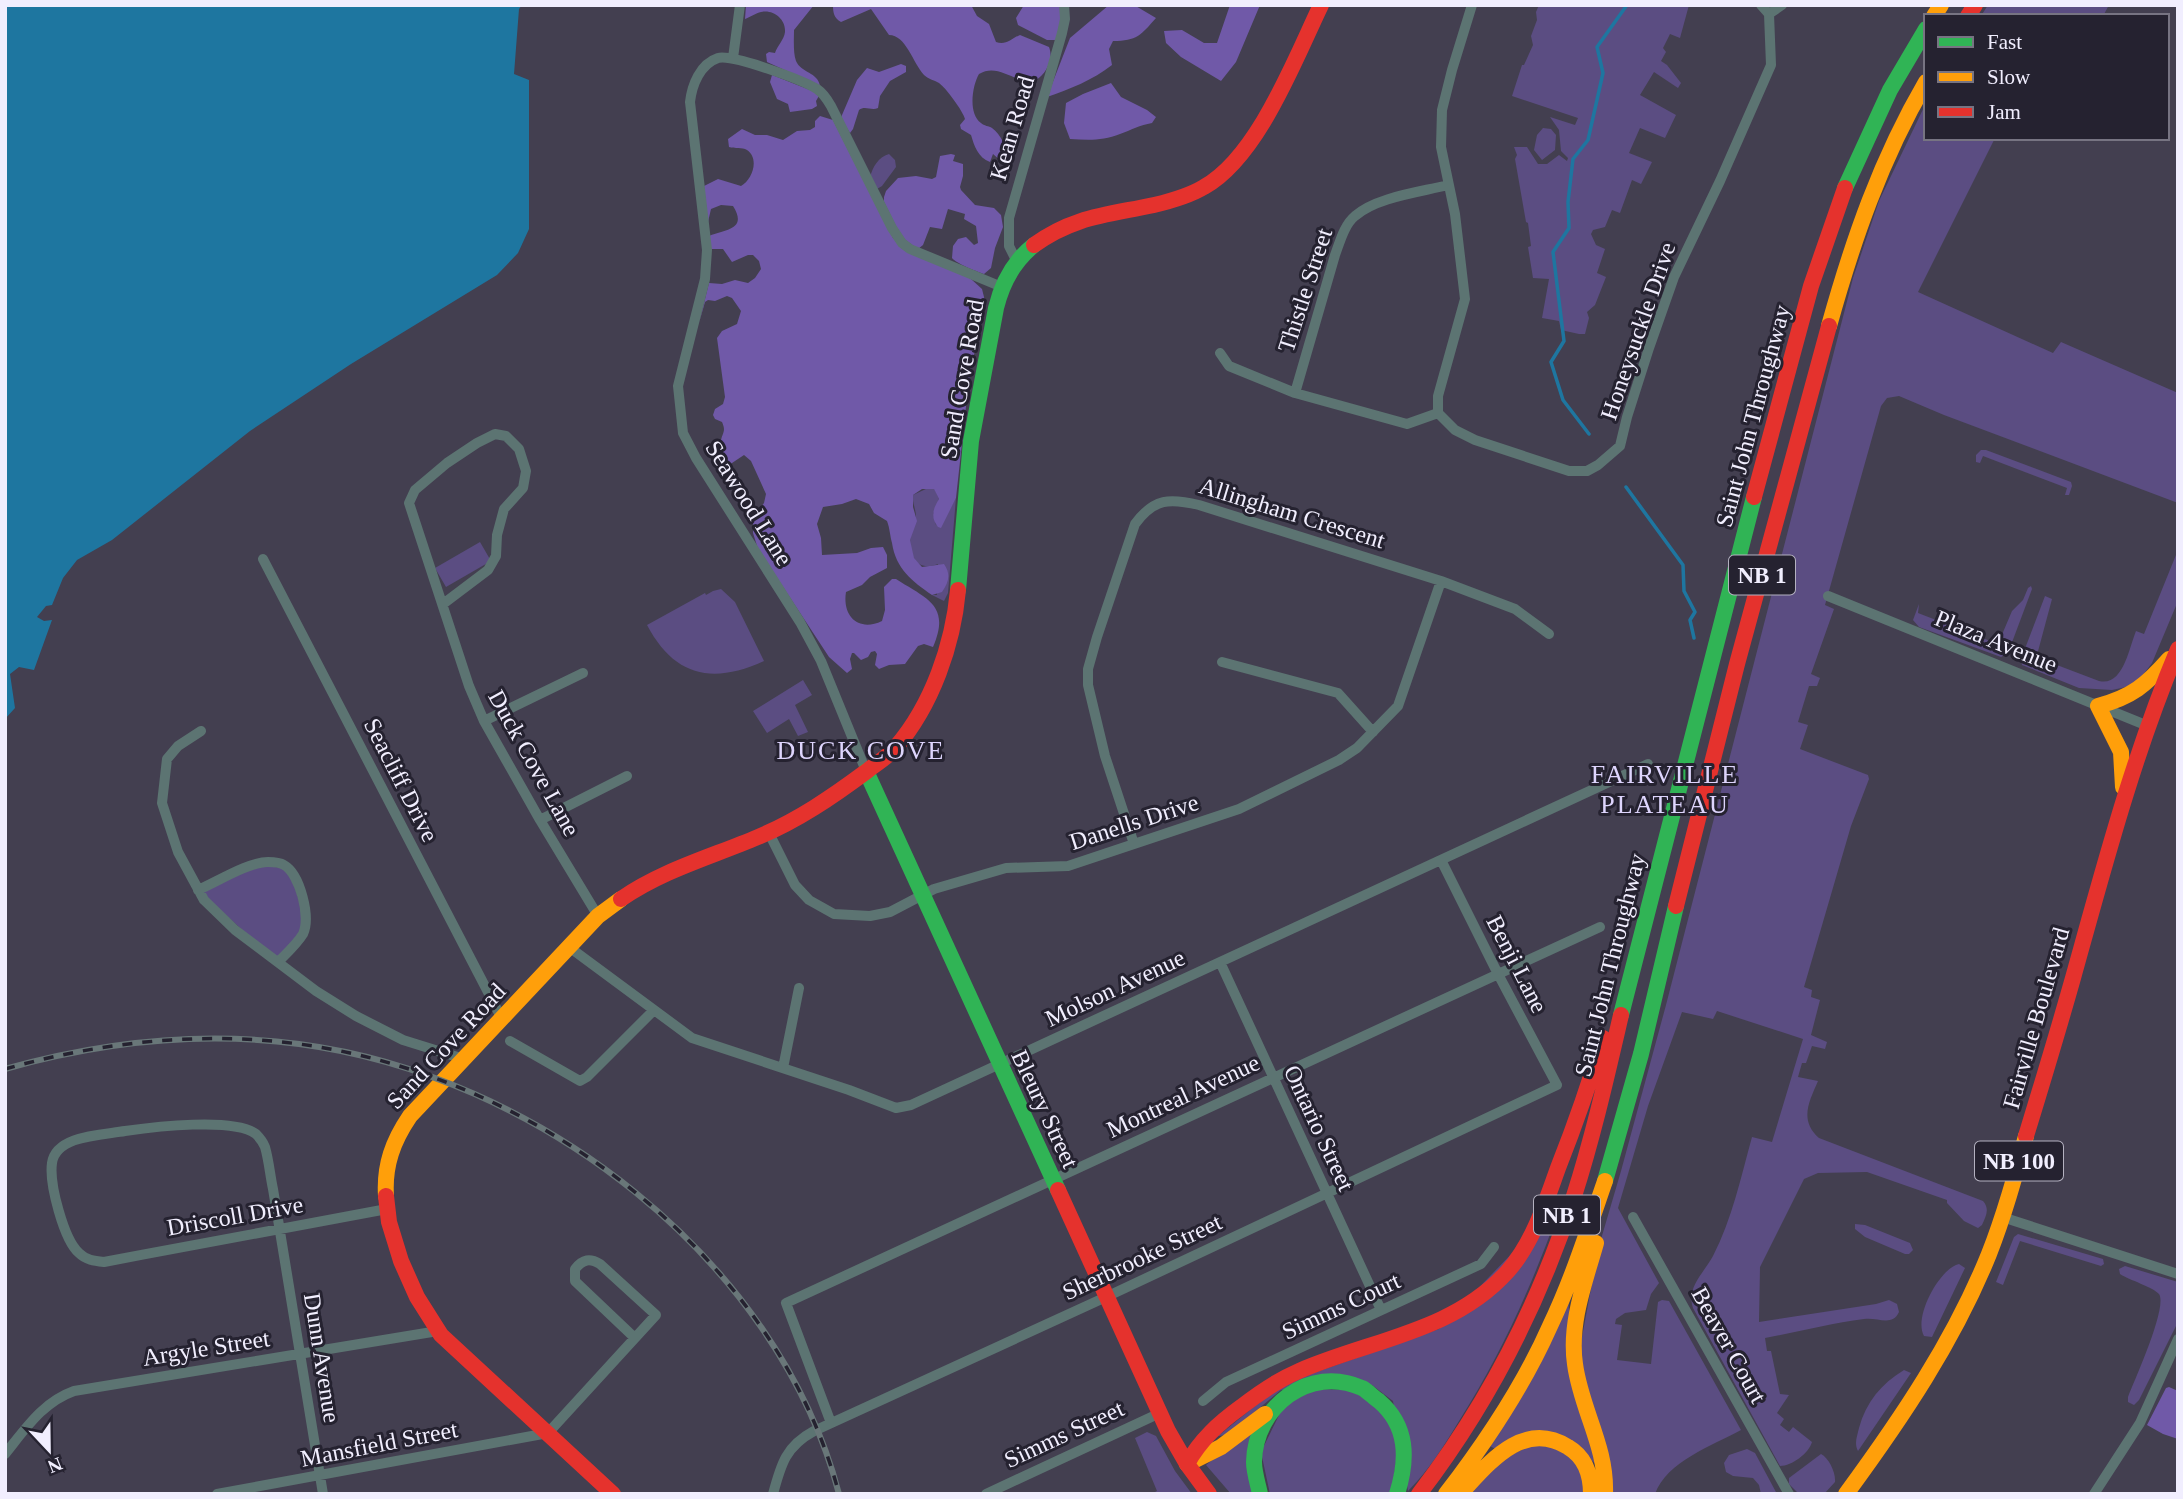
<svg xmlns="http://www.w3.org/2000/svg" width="2183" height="1499" font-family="Georgia,serif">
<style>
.green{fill:#5b4d82}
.forest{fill:#7059a8}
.water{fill:#1e76a0}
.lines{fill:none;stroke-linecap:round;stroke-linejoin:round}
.stream{stroke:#1e76a0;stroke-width:3.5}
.street{stroke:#5c7472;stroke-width:10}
.fast{stroke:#30b455;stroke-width:16}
.slow{stroke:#ff9f0a;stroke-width:16}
.jam{stroke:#e5322d;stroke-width:16}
.rail-casing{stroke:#697779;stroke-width:6}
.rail{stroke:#252230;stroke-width:3.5;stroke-dasharray:10;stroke-linecap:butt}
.labels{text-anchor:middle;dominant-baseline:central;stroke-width:6;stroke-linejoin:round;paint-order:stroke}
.shield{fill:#252230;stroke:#b4b1c0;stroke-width:2}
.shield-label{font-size:23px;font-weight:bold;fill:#f1eefe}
.street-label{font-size:24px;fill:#f1eefe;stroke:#252230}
.neighbourhood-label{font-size:26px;letter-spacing:2px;fill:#ded5fd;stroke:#252230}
</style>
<rect width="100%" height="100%" fill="#433f50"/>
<path class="green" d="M1539 5H1689L1680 38 1670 34 1663 48 1666 52 1661 61 1667 65 1681 83 1678 88 1654 72 1640 95 1676 115 1665 138 1640 128 1629 153 1652 162 1641 184 1632 180 1620 213 1612 210 1605 227 1593 230 1591 234 1596 245 1605 249 1597 273 1606 277 1595 305 1587 312 1589 318 1585 334H1579L1561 330 1559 321 1542 318 1549 279 1533 278 1528 247 1531 246 1528 223 1526 222 1515 159 1517 155 1514 147H1527L1538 164H1547L1559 155 1567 161 1568 158 1561 151 1559 130 1550 117 1575 125 1578 118 1512 96 1522 65H1524L1533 45 1531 36 1537 20 1536 12Z
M1988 5H2109L2103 16H1981Z
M1926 103V138H1995L1918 292 2053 353 2061 342 2178 393V503L1944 415 1899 396 1887 398 1881 406 1825 605 1834 609 1811 674 1820 678 1817 686H1809L1798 722 1808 725 1800 749 1868 775 1869 779 1851 826 1804 987 1812 990 1811 997 1820 1000 1811 1035 1827 1042 1825 1049 1812 1046 1806 1063H1802L1798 1077 1818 1081C1809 1102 1799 1120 1819 1138L1983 1201C1990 1209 1986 1216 1982 1225L1978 1228 1964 1221 1947 1203V1200L1867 1172 1818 1173 1804 1179 1760 1267 1759 1322 1876 1304 1889 1300 1897 1304 1899 1312C1892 1327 1878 1317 1864 1319 1831 1323 1798 1332 1765 1338L1767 1351H1771L1780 1394 1789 1395 1777 1413 1784 1419 1780 1425 1789 1432 1793 1427 1812 1442C1809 1453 1792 1466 1780 1466L1693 1308C1686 1287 1704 1273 1713 1256 1732 1219 1741 1177 1752 1137L1772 1142 1803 1039 1717 1011 1713 1019 1682 1012 1648 1106 1618 1208 1659 1283 1651 1294 1646 1310 1625 1313 1616 1319 1615 1324 1622 1325 1617 1360 1651 1364 1658 1302 1662 1300 1669 1301 1741 1430C1712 1446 1667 1461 1655 1494H1611L1579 1353 1599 1246 1621 1171 1666 1005 1853 278 1879 201Z
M1543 128 1551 129 1556 135 1555 150 1542 160 1534 150 1537 135Z
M889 154 895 160 896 167 882 186 877 189 870 177C873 167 878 157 889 154Z
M1981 450H1986L2071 482 2072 486 2069 495H2065L2067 488 1983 456 1980 463 1976 462V455Z
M928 488H934L939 499 933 514 936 525 946 516 956 498 948 593 944 601 932 595H937L938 564C918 571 910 559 910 540 910 532 915 526 916 517 916 509 912 503 913 495Z
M480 542 491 561 446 587 435 568Z
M2178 550V601L2152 663 2139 680 2126 687 2112 690 2079 688 2022 665 2021 659 2045 596 2052 599 2037 655 2049 662 2099 681C2123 687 2129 648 2136 631L2144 634Z
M2031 586 2032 589 2008 653 2001 657 1919 627 1913 620 1919 604 1918 613 1998 644 2012 611 2023 600 2028 588Z
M721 589 735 602 764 661C712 685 674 676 647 625L705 593 706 595 713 591Z
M803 680 812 695 795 705 808 732 798 736 789 719 767 733 753 711Z
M256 863 290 870 306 925 278 962 198 890Z
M1546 1218 1555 1221C1529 1292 1499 1358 1459 1421 1444 1446 1429 1470 1408 1491L1393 1401 1372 1385 1281 1390 1227 1435 1218 1436 1282 1384 1439 1329Z
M1855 1224 1865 1225 1910 1243 1913 1250 1909 1254H1905L1865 1237 1855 1229Z
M2018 1234 2103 1259 2104 1264 2101 1266 2020 1241 2003 1285 1996 1282 2014 1237Z
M1959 1264 1965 1268 1932 1337 1924 1336C1913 1317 1940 1268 1959 1264Z
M2125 1266 2178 1282V1322L2139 1400 2134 1405 2128 1402V1397C2134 1381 2168 1307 2159 1294 2153 1287 2129 1280 2120 1274L2119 1269Z
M1568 1297 1570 1323 1602 1470 1573 1443 1497 1450 1490 1446Z
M1904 1370 1911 1373 1858 1451C1854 1443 1857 1437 1859 1428 1866 1402 1881 1384 1904 1370Z
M1314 1389 1351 1390 1381 1409 1399 1443 1391 1494H1270L1261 1452 1284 1405Z
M1251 1429 1255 1494H1231L1206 1465Z
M1147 1432 1156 1436 1175 1471 1192 1494H1151L1157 1491 1135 1438Z
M1540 1441 1577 1460 1586 1494H1468L1499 1461Z
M1747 1449 1755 1453 1777 1494H1761L1759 1485 1753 1478 1733 1476 1726 1472 1724 1463 1729 1455Z
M1821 1454C1829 1458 1836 1473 1835 1482L1824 1494H1799L1789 1484V1478Z"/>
<path class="forest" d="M746 5H814L794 30C794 39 793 53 796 61 801 73 818 72 820 86L767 62 766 54 769 52 775 53C777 46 784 40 785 32 786 19 773 9 761 12 756 13 750 17 745 19Z
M833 5H971L977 16 989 24 996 42C1006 46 1012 38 1020 35L1049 47C1054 59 1046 74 1036 80 1015 85 999 62 979 74 972 86 968 114 981 123 984 126 989 126 992 128 1001 135 1007 147 1007 158L1001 161 993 154 990 162C978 158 974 145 971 135L961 129 960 125 965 119C963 111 946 88 939 83 934 80 928 79 924 75 913 63 906 35 889 35L871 9 841 22C834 18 833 13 833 5Z
M1024 5H1060L1062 15 1056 40H1047L1018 25 1016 18Z
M1109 5H1134L1156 18C1141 35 1137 41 1113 41L1109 49 1112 65C1093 80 1070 89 1047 97L1070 38Z
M1230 5H1260L1236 62 1221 81 1181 57 1166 43 1164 31 1182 30 1204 43H1217Z
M901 64 906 66V72L890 81 880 96 878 108C871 111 865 105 859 110L853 129 850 133 841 119 842 115 857 80 867 68 879 72Z
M772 75 820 94 816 101 817 106 812 109 790 112 788 104 777 99 770 82Z
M1111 83 1121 97 1147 110 1156 117 1152 123C1140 125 1131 130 1120 134 1103 141 1088 140 1070 139L1064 123 1066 103 1083 94Z
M820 116 833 120 893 238 971 279 982 289 985 301 969 379 956 498 941 528 938 527C930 517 933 509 939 499L934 489H922L913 495V507L917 521 910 540 914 558 922 567 944 564C951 574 949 582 942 592L932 595C912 581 896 569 892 543 890 536 890 529 887 521L874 513 869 504 856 499 842 504 823 507 817 524 821 538 822 555 857 553 871 548 883 547 887 555V568L870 577 862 585 846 592C842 617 859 632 882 621L885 610 884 587 892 579H896C927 599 951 605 933 647L924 644 918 646 905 664 889 665 879 669 875 665 877 654 875 651 871 652 868 657 861 660 854 653H852L850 659 852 669 847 673 829 657 758 549 753 533V518L764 503 766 494 751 461 744 455 723 469 720 467C720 459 719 448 721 440 723 432 726 431 722 422L715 419 713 415 715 409 723 404 725 397 717 338 722 331 737 324 741 311 732 298 727 296 715 301 708 300 705 302 699 323 709 283 722 284 735 280 748 283 755 278 761 269 759 261 753 255H748L732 262 723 249H708L709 236C725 229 748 230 733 206L721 205 711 209 708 222 704 186 718 179 741 186C752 180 760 159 747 150 742 147 735 149 729 147L728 139 742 129 755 135H767L783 140 797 131 810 130 815 127V121Z
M951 154 955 155 953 161 963 164V176L960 187 961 190 975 205 994 208 1001 215 1003 227 995 248 991 268 984 274C976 271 957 264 952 258L953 246 958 239 966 237 974 245 978 243 976 226 964 219 965 214 948 209 942 229 930 227 923 245 918 249 901 237 884 202V197L886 191 898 178 916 176 932 179 936 177 940 156Z
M2169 1387 2178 1391 2176 1399 2178 1439 2163 1434 2147 1425 2166 1388Z"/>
<path class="water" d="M5 5H522L519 9 514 74 529 80V229L518 253 497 275 351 364 250 431 112 540 77 560 63 578 52 605 46 606 37 617 44 621 52 620 34 670 19 667 10 674 15 708 5 719Z"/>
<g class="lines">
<path class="stream" d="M1589 434 1563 400 1551 362 1564 341 1553 252 1569 228 1568 202 1573 159 1588 140 1603 73 1597 47 1627 5
M1626 487 1683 565 1684 591 1695 612 1690 620 1694 638"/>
<path class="street" d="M1472 5 1452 70 1442 110 1441 147 1455 214 1465 299 1438 396V413L1455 430 1475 440 1569 471H1587L1598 465 1620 446 1627 417 1649 348 1674 277 1720 181 1771 65 1769 14 1761 5
M1769 14 1782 5
M733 58 740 5
M1017 262 1009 246V218L1062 33 1065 19 1064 5
M1220 353 1229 366 1295 393 1407 424 1438 413
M1295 393 1335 255C1340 242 1344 225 1355 216 1376 197 1421 192 1448 185
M263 559 502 1019
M1828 596 2148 726
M443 604 488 570 496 556 497 535 504 509 523 488 526 471 519 449 506 436 495 434 477 443 447 463 415 490 409 503 469 686 484 721 540 820 598 916
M1222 662 1338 693 1373 732
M484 721 583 673
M201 731 178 746 167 759 162 803 178 852 204 900 235 930 316 991 356 1016 403 1040 464 1059
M866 771 821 661 800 622 696 458 683 433 678 386 705 279 707 250 690 102C692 85 700 64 718 58 733 54 802 80 817 89 823 93 827 99 831 106L892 228 902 243 910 249 1002 287
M540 820 627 776
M769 833 795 885 809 900 834 914 870 916 890 912 934 889 1006 868 1068 866 1239 809 1339 760 1357 748 1398 706 1441 581
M1134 844 1105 756 1088 685V669L1097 637 1135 524C1154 498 1170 498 1199 505L1441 581 1515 609 1549 634
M198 890C217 882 248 862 268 862 273 862 279 862 284 865 300 874 311 917 303 934 297 944 286 954 278 962
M569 947 692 1038 849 1090 896 1108 911 1105 1648 764
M1220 962 1381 1310
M510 1041 580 1081 587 1077 653 1011
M783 1068 799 988
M1633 1217 1789 1494
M2002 1217 2178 1274
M1203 1401 1226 1382 1481 1264 1494 1247
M831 1423 786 1303 1600 927
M5 1454C26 1428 43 1402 74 1391L438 1331
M217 1494 548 1433 656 1315 600 1264C590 1258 583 1259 575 1269V1281L635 1338
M323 1494C311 1417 298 1340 285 1262 281 1238 277 1213 273 1189 270 1175 269 1161 265 1147 263 1142 260 1138 256 1134 234 1117 153 1127 125 1131 103 1135 56 1135 52 1163 49 1184 64 1240 79 1253 86 1260 94 1261 104 1262 198 1244 292 1227 387 1209
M773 1494C781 1464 786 1446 814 1431L1106 1297 1557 1085 1498 974 1441 860
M986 1494 1160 1413
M2094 1494 2140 1423 2178 1339"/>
<path class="fast" d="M1845 188 1890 90 1926 29
M958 590 971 441 996 308C1002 283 1014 261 1034 245
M866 771 1058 1190
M1621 1015 1754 497
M1605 1181 1641 1054 1676 906
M1260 1494C1258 1484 1254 1472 1254 1462 1255 1407 1309 1364 1362 1388 1368 1391 1373 1397 1379 1401 1408 1426 1408 1459 1397 1494"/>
<path class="slow" d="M1934 16 1941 5
M1829 326C1853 240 1881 159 1926 82
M2123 787 2121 752 2098 706C2132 697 2146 685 2169 659
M386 1196C384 1165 393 1141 410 1116L598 916 621 899
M1596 1243C1585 1282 1569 1323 1575 1364 1581 1410 1607 1446 1605 1494
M1187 1464 1221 1447 1265 1414
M1446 1494C1486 1442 1523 1387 1550 1326 1572 1280 1588 1230 1605 1181
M1460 1494C1489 1463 1523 1419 1568 1447 1585 1457 1591 1475 1591 1494
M1846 1494C1901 1419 1954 1341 1989 1254 2004 1216 2015 1176 2026 1136"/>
<path class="jam" d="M1968 16 1975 5
M1034 245C1074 216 1108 215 1154 205 1171 201 1189 196 1204 187 1258 157 1295 59 1321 5
M1754 497 1811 286 1845 188
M621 899C663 870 711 857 758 837 797 821 832 797 867 771 877 763 888 757 896 747 932 705 953 645 958 590
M1676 906 1737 664 1829 326
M2026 1136C2042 1084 2058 1031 2073 978 2104 867 2133 756 2178 649
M1058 1190 1168 1431 1187 1464 1209 1494
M386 1196 389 1222 401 1261 417 1297 441 1335 613 1494
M1187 1464C1200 1440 1219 1423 1241 1407 1259 1393 1278 1380 1299 1371 1370 1340 1453 1332 1507 1272 1533 1243 1545 1204 1558 1168 1575 1125 1590 1082 1603 1038
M1419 1494C1488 1404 1539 1304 1574 1196 1593 1137 1607 1075 1621 1015"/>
<g class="rail-casing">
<path id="rail" d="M5 1069C101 1042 200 1031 299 1044 536 1075 777 1257 839 1494"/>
</g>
<use href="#rail" class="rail"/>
</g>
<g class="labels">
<g class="shield">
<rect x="1729" y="555.5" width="66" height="39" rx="5"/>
<rect x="1975" y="1141.5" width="88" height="39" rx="5"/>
<rect x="1534" y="1195.5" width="66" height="39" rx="5"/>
</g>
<g class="shield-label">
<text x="1762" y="575">NB 1</text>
<text x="2019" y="1161">NB 100</text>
<text x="1567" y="1215">NB 1</text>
</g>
<g class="street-label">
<text transform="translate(1012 128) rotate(-74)">Kean Road</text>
<text transform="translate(1305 290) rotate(-72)">Thistle Street</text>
<text transform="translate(1638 331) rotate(-71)">Honeysuckle Drive</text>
<text transform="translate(962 379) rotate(-80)">Sand Cove Road</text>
<text transform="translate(1753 416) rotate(-75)">Saint John Throughway</text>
<text transform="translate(749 503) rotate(58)">Seawood Lane</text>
<text transform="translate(1292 513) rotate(17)">Allingham Crescent</text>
<text transform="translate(1996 641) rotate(22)">Plaza Avenue</text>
<text transform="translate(534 763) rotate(61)">Duck Cove Lane</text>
<text transform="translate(401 780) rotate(63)">Seacliff Drive</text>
<text transform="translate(1134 822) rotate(-18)">Danells Drive</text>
<text transform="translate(1517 964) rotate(63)">Benji Lane</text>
<text transform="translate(1610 965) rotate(-76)">Saint John Throughway</text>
<text transform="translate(1115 988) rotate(-25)">Molson Avenue</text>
<text transform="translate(2036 1018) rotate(-74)">Fairville Boulevard</text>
<text transform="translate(446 1046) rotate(-47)">Sand Cove Road</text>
<text transform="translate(1183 1096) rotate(-25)">Montreal Avenue</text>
<text transform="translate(1045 1109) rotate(65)">Bleury Street</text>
<text transform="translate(1319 1128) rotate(65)">Ontario Street</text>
<text transform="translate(235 1216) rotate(-10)">Driscoll Drive</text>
<text transform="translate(1142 1257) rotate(-25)">Sherbrooke Street</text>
<text transform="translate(1341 1306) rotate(-25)">Simms Court</text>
<text transform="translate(1729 1345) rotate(61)">Beaver Court</text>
<text transform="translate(206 1348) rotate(-9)">Argyle Street</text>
<text transform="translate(322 1358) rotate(81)">Dunn Avenue</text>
<text transform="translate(1064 1434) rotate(-25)">Simms Street</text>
<text transform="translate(379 1444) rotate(-11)">Mansfield Street</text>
</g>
<g class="neighbourhood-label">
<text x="861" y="750">DUCK COVE</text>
<text x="1665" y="774">FAIRVILLE<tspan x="1665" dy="30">PLATEAU</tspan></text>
</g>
</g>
<rect width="2183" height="1499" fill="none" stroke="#f1eefe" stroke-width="14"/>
<rect x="1924" y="14" width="245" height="126" fill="#252230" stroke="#777482" stroke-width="2"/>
<rect x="1938" y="37" width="35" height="10" fill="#30b455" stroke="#777482" stroke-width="2"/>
<text x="1987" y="49" font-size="21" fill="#f1eefe">Fast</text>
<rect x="1938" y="72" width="35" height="10" fill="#ff9f0a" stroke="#777482" stroke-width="2"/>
<text x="1987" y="84" font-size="21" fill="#f1eefe">Slow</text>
<rect x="1938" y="107" width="35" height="10" fill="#e5322d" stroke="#777482" stroke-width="2"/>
<text x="1987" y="119" font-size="21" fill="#f1eefe">Jam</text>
<g transform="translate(49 1450) rotate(158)" stroke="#252230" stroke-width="5" paint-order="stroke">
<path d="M0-5L12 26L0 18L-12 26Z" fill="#f1eefe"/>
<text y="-10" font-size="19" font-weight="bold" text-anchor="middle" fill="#f1eefe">N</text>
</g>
</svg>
